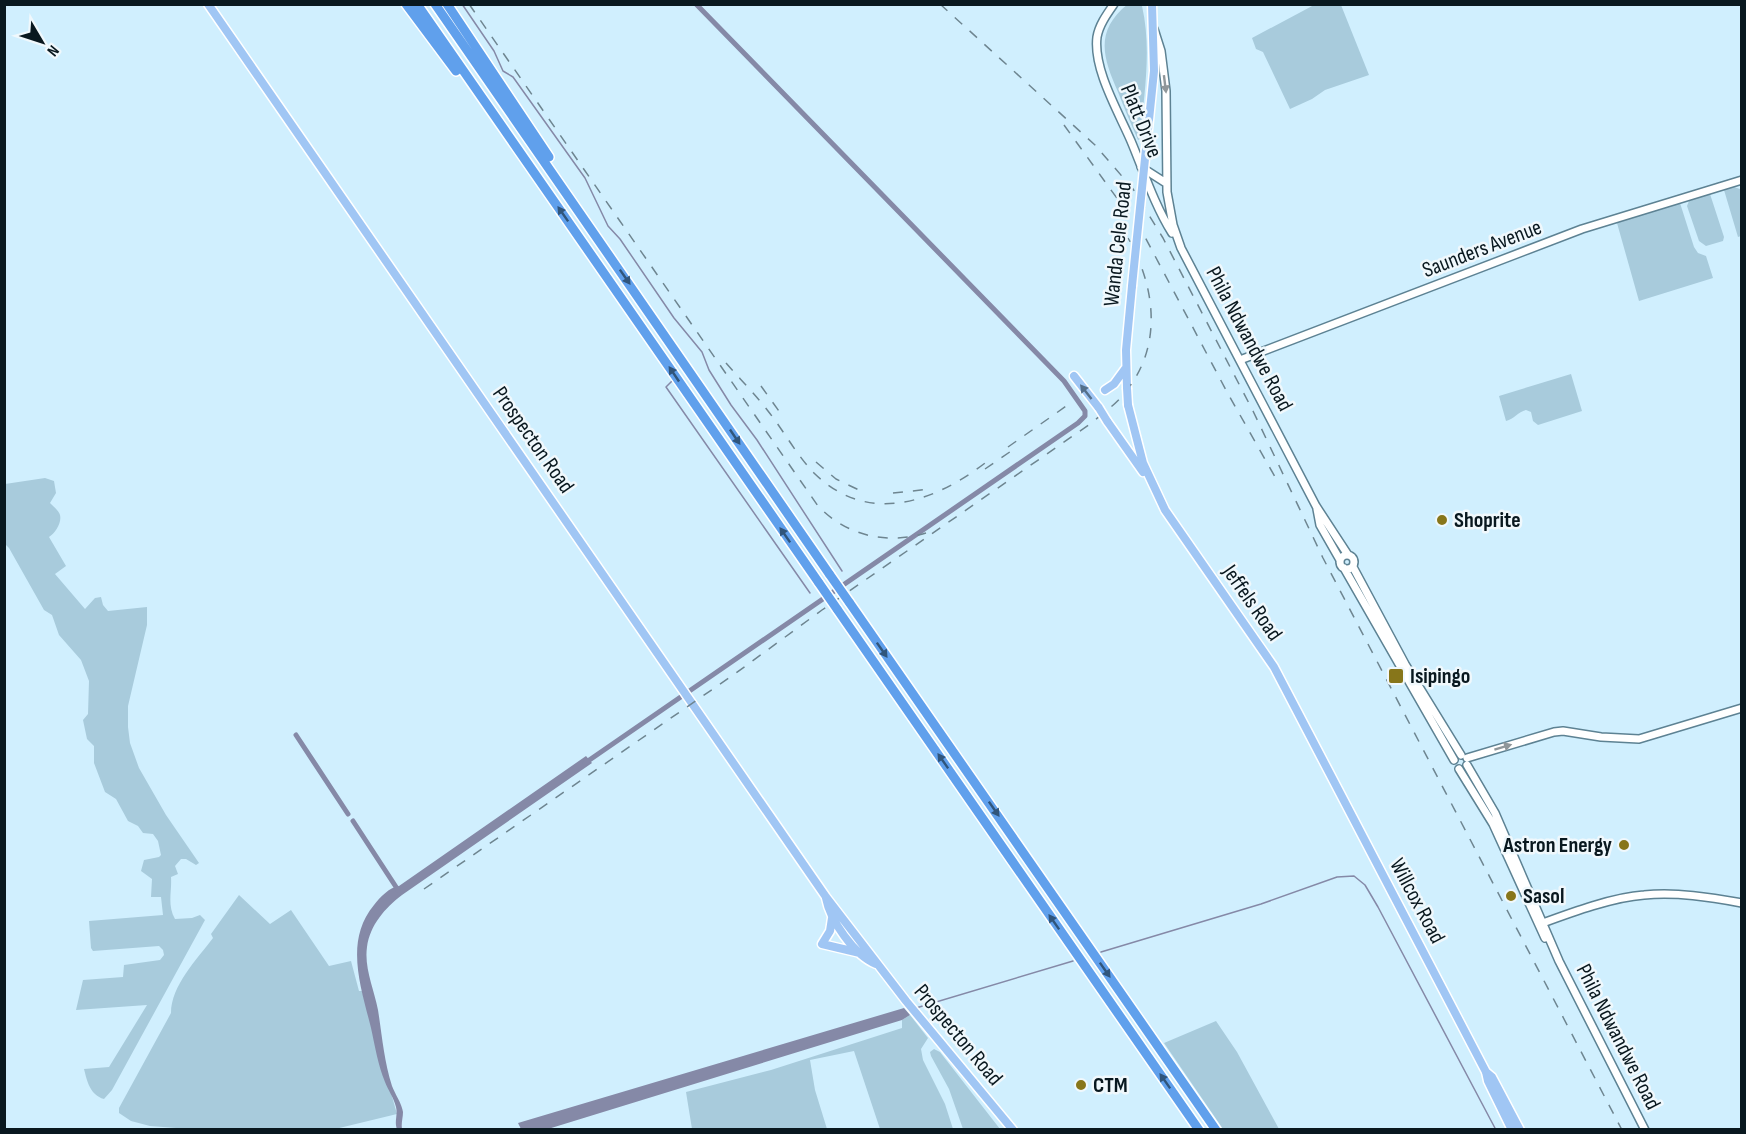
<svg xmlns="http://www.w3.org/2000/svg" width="1746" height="1134" font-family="'Sofia Sans Condensed',sans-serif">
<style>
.green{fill:#a8cbdc}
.water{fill:#8589a7}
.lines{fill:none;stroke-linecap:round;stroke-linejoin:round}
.stream{stroke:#8589a7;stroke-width:1.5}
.canal{stroke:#8589a7;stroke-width:5}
.minor-casing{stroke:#5d8293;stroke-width:10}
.major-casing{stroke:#fff;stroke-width:11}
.highway-casing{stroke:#fff;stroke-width:12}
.minor{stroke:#fff;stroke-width:7}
.major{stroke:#a0c6f4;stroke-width:8}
.highway{stroke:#60a0ec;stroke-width:9}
.rail{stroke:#6e8590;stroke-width:1.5;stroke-dasharray:10 10;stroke-linecap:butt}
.major-bridge-casing{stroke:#fff;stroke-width:11;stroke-linecap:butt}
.highway-bridge-casing{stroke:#fff;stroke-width:12;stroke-linecap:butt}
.major-bridge{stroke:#a0c6f4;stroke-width:8}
.highway-bridge{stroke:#60a0ec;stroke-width:9}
.oneway{fill:#90979a}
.oneway2{fill:#30557b}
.oneway3{fill:#546f8a}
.poi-dot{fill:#87761a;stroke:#f0f8fc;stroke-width:2}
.labels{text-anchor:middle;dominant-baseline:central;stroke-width:5;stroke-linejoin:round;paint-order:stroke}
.street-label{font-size:22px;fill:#09181f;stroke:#f0f8fc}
.poi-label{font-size:22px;font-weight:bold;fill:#09181f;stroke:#f0f8fc;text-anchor:start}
</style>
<rect width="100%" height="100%" fill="#d0effe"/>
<path class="green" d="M1128 4 1142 6C1152 49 1144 95 1140 139L1138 140C1131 124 1124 108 1118 92 1103 58 1094 31 1128 4Z
M1314 5H1341L1369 75 1325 90 1312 99 1290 109 1263 52 1256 49 1252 38Z
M1734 187 1740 189 1741 193V236L1738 237 1724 190Z
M1710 194 1724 237 1723 241 1706 246 1699 241 1687 206 1689 201Z
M1680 203 1694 247 1698 253 1706 256 1713 278 1639 301 1617 223Z
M1571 374 1582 411 1538 425 1533 421 1531 412 1526 410C1518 412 1514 419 1506 421L1499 396Z
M45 478 54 481 56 493 50 503C53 506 59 511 60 515 62 523 55 533 49 537L66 566 55 574 85 609 95 598 101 597 103 605 108 611 147 607V625L128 706V727L130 743 139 768 166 815 199 863 196 865 186 859H181L175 866 178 874 171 877C172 892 167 905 175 919L192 918 200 915 205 920 112 1090 104 1099C90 1095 87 1081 84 1069L109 1067 147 1005 76 1010 83 980 123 977 124 965 160 960 164 955 163 950 159 946 93 951 91 948 89 921 163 915 161 897H151L152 879 141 871 144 860 159 857 161 855 158 841 153 834 143 833 138 826 128 821 116 799 105 792 94 763V746L87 739 83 720 88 714 89 681 81 660 59 635 52 615 44 610 9 548 5 544V484Z
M239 895 270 924 291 910 329 966 351 961 359 991H362L397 1114 331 1130 189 1129 150 1126 131 1121 119 1113V1108L171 1013C171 986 197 959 213 938L211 934Z
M910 1015 928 1038 921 1049 923 1060 945 1104 953 1129H880L854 1051 810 1060 815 1090 827 1129H692L686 1092 771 1070 902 1028V1020Z
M1216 1021 1237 1052 1279 1129H1223L1164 1043Z
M934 1049 940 1052 1000 1129H963L949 1089 931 1056 930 1052Z"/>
<path class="water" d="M586 756 592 763 402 895C385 908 370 925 367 947 364 968 374 989 378 1010 382 1035 384 1061 392 1086 395 1094 402 1104 403 1112 403 1118 401 1123 402 1129H397C394 1122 398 1115 396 1107 394 1098 388 1090 385 1082 378 1065 375 1046 371 1028 361 987 344 941 374 905 380 897 390 887 399 886Z
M904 1008 910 1015 902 1020 548 1129H521L518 1123Z"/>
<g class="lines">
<path class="stream" d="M462 4 494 51 503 71 513 77 585 178 608 226 620 239 674 318 702 352 709 370 731 405 757 440 842 571
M672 381 666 387 810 593
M1101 952 1261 904 1337 877 1354 876 1365 885 1378 907 1496 1130
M916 1008 1073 961"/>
<path class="canal" d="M296 735 348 814
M585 763 1078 423 1085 416V411L1064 381 696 4
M353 821 398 890"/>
<g class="minor-casing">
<path id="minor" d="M1114 4C1107 14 1099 25 1097 37 1093 69 1118 111 1131 141 1144 172 1154 204 1172 233
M1154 29 1161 51 1166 91 1167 192 1173 225 1181 248 1316 506 1348 555
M1141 167 1166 183
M1240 360 1582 229 1742 180
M1317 509 1320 525 1340 560
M1340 562a7 7 0 1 1 14 0a7 7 0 1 1-14 0Z
M1353 567 1405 664 1461 755
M1344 568 1454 760
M1467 758 1554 732 1563 731 1601 737 1639 739 1742 708
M1467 765 1495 813 1559 961 1645 1130
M1459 769 1493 824 1545 938
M1540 924C1570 913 1613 897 1644 895 1677 892 1709 897 1742 903"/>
</g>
<g class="major-casing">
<path id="major" d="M208 4 826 897 906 1001 1013 1130
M1146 149 1154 71 1152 4
M1074 376 1099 408
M1127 388 1126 350 1132 286
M1105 390 1114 384 1125 369
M1128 405 1143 463 1165 510 1274 667 1486 1072 1488 1081 1512 1130
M1107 421 1143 472
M826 898C830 920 854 955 876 964
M832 918 830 931 822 944 860 953
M1486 1072 1492 1077 1520 1130"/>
</g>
<g class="highway-casing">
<path id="highway" d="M406 4 456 71
M417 4 819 583
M435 4 830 575
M447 4 549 157
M849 602 1216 1130
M837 609 1199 1130"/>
</g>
<use href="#minor" class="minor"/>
<use href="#major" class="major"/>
<use href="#highway" class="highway"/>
<path class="rail" d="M469 4 818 506C847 536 887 545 926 533
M940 4 1095 145 1133 189 1163 238 1253 411 1323 558 1622 1130
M1064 125 1145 237 1227 392 1279 484
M726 363C740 379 755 394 768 411 784 431 797 456 815 474 870 527 937 501 989 460
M761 386 781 414
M1008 447 1072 402
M816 462 836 479 861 491
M985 469 1017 447
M893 493 931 489
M424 889 736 673 822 610 1090 424C1103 413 1117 404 1127 390 1163 344 1155 286 1128 238"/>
<g class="major-bridge-casing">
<path id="major-bridge" d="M1132 286 1146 149
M1127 388 1128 405
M1099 408 1107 421"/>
</g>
<g class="highway-bridge-casing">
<path id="highway-bridge" d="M830 575 849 602
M819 583 837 609"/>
</g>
<use href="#major-bridge" class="major-bridge"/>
<use href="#highway-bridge" class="highway-bridge"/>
</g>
<defs><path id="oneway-solid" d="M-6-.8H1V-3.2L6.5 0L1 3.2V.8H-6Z" transform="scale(1.5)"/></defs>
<g class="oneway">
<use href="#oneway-solid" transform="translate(1165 84) rotate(83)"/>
<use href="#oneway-solid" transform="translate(1503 747) rotate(-17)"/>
</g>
<g class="oneway2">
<use href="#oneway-solid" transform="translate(563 214) rotate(-125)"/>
<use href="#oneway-solid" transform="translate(625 277) rotate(55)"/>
<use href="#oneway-solid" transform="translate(674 374) rotate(-124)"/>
<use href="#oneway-solid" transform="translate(735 437) rotate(56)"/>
<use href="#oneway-solid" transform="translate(785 535) rotate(-125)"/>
<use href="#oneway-solid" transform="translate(882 650) rotate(55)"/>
<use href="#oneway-solid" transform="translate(943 761) rotate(-125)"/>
<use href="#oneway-solid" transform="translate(994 809) rotate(55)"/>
<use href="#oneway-solid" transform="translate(1054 922) rotate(-125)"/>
<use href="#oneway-solid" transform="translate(1105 970) rotate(55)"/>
<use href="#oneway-solid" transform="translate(1165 1081) rotate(-125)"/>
</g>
<use class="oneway3" href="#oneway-solid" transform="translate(1086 392) rotate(-128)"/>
<g class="poi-dot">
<circle cx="1442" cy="520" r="6"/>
<rect x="1388" y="668" width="16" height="16" rx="3"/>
<circle cx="1624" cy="845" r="6"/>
<circle cx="1511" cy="896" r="6"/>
<circle cx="1081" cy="1085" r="6"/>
</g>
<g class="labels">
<g class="street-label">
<text transform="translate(1141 121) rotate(68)">Platt Drive</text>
<text transform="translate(1118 244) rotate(-84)">Wanda Cele Road</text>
<text transform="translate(1482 249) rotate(-21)">Saunders Avenue</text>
<text transform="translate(1249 339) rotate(62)">Phila Ndwandwe Road</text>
<text transform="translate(533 440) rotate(55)">Prospecton Road</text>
<text transform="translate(1252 603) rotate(55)">Jeffels Road</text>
<text transform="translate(1417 901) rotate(62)">Willcox Road</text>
<text transform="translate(958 1035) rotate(50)">Prospecton Road</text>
<text transform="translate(1618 1037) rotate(63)">Phila Ndwandwe Road</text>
</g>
<g class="poi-label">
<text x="1454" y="520">Shoprite</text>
<text x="1410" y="676">Isipingo</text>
<text x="1612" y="845" text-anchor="end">Astron Energy</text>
<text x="1523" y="896">Sasol</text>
<text x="1093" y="1085">CTM</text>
</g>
</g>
<rect width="1746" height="1134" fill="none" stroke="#09181f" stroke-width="12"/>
<g transform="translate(42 42) rotate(129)" stroke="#f0f8fc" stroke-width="4.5" paint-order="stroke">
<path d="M0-4.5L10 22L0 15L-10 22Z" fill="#09181f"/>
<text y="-9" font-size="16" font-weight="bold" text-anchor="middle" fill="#09181f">N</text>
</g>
</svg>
